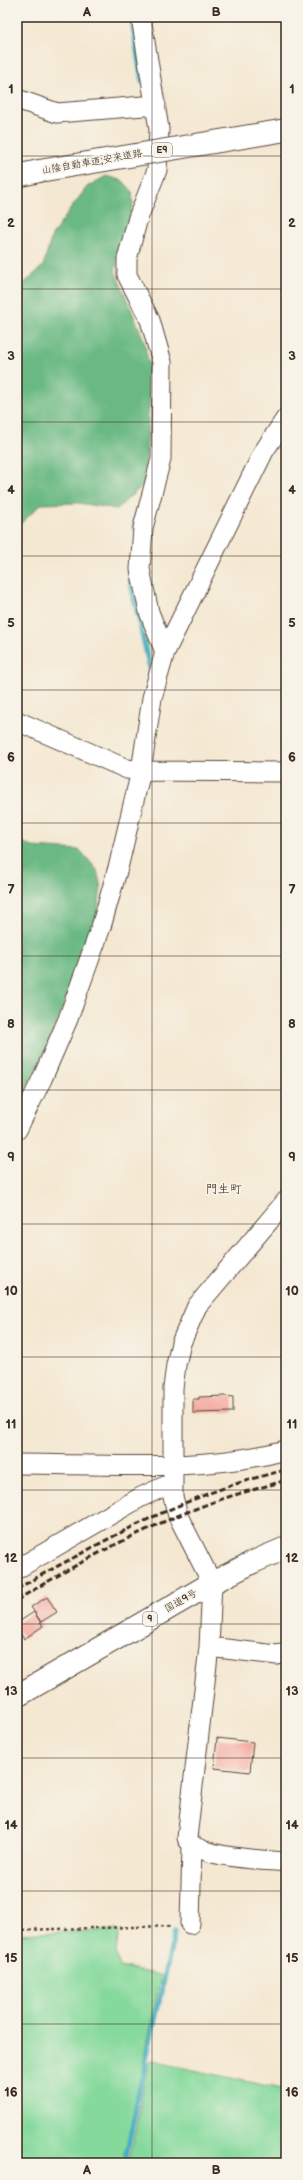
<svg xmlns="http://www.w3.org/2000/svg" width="303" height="2180" font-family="'Balsamiq Sans','Klee One',sans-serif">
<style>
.green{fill:#84d99b;stroke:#60825c}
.forest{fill:#6bb983;stroke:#537250}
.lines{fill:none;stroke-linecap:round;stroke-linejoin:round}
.stream{stroke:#43b0c0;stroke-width:5}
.building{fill:#f49e96}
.minor-casing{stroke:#574639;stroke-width:21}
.highway-casing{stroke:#574639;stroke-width:24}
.path{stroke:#574639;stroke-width:2.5;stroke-dasharray:3 3;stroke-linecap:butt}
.minor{stroke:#fff;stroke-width:19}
.highway{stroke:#fff;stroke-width:22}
.rail{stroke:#3b2a1e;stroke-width:3;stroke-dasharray:6 3;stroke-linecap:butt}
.highway-bridge-casing{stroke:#574639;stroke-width:24;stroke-linecap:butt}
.highway-bridge{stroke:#fff;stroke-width:22}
.grid{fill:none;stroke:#3b2a1e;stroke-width:1;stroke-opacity:0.55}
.labels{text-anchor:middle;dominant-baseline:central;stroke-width:3.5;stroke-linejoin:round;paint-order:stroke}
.shield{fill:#f7f3e8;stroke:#73665b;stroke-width:1}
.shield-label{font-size:9px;font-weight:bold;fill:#3b2a1e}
.street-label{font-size:10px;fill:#3b2a1e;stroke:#f7f3e8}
.quarter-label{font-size:12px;fill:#3b2a1e;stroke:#f7f3e8}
.neatline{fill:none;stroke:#3b2a1e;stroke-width:1.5}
.grid-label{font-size:13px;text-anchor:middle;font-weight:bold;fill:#3b2a1e}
</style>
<rect width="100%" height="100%" fill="#f7f3e8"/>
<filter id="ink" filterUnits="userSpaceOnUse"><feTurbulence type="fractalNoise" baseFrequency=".025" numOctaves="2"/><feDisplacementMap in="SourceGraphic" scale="8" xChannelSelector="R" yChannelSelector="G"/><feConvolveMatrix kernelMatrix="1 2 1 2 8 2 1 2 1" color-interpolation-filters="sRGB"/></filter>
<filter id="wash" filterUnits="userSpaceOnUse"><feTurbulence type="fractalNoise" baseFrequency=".012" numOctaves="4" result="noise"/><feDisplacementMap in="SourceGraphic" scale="16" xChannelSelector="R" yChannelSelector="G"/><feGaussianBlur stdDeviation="0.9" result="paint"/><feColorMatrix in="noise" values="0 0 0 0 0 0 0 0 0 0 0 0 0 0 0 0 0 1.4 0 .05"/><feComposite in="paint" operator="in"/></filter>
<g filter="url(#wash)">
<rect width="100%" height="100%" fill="#f4e8d2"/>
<path class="green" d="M115 1930 119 1932 116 1951 119 1967 161 1975 123 2163H17V1934Z
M152 2061 286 2090V2163H129L148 2063Z"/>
<path class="forest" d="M106 176 123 181 132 191 133 205 115 271 144 340 151 376 144 484 117 509 78 503 41 504 17 527V290L43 266 52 236 71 208 87 187Z
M17 839 32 847 80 850 97 870 101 888 96 924 47 1047 17 1107Z"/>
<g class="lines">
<path class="stream" d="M131 17 142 81
M134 528 138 511
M131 564 130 581 150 669 149 676
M125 2163 138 2096 175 1931"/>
</g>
<g id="blocks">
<path class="building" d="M225 1396 233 1397V1412L193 1413V1399H199V1397Z
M47 1597 57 1612 41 1622 31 1607Z
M34 1612 43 1626 24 1639 17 1628V1623Z
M217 1738 253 1742 250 1772 214 1768Z"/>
</g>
</g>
<g filter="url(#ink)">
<use href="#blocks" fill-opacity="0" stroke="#574639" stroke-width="1"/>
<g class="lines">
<g class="minor-casing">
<path id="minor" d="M141 17 159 129 157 170 138 218 127 259V275L150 320 162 362 161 459 143 528 140 569 149 612 165 652
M17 99 57 113 156 105
M17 721 127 769 141 771 286 772
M17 1130 42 1079 68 1019 101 927 119 864 141 771 152 698 165 652 264 451 286 418
M286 1201 197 1306 181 1343 176 1365 173 1388V1497L178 1516 212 1583 209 1647 187 1838C195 1858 265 1860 286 1862
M17 1464C104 1464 201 1473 286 1450
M17 1569 141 1497 172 1483
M209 1647 277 1655 286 1653
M190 1924 192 1845"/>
</g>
<g class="highway-casing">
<path id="highway" d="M17 176 39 171
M17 1696 212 1583 253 1562 286 1548"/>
</g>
<path class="path" d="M17 1930 173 1926"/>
<use href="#minor" class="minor"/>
<use href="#highway" class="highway"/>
<path class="rail" d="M17 1589C35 1578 54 1568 73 1558 140 1521 211 1487 286 1470
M17 1600C82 1560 150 1524 222 1499 243 1492 265 1487 286 1480"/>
<g class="highway-bridge-casing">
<path id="highway-bridge" d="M39 171 286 130"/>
</g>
<use href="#highway-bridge" class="highway-bridge"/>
</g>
</g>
<path class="grid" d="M152 17V2163M17 156H286M17 289H286M17 422H286M17 556H286M17 690H286M17 823H286M17 956H286M17 1090H286M17 1224H286M17 1357H286M17 1490H286M17 1624H286M17 1758H286M17 1891H286M17 2024H286"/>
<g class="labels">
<g class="shield">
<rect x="152" y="143" width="20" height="14" rx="3"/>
<rect x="143" y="1612" width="14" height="14" rx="3"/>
</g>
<g class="shield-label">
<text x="162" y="150">E9</text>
<text x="150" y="1619">9</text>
</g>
<g class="street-label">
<text transform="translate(92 162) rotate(-10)">山陰自動車道;安来道路</text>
<text transform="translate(181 1601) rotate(-30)">国道9号</text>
</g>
<g class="quarter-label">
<text x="224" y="1189">門生町</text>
</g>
</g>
<rect width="303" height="2180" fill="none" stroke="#f7f3e8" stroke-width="44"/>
<rect x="22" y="22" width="259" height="2136" class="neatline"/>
<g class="grid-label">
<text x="87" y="16">A</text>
<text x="216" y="16">B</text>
<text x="11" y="93">1</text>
<text x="292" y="93">1</text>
<text x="11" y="227">2</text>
<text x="292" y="227">2</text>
<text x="11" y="360">3</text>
<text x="292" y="360">3</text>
<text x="11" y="494">4</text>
<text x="292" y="494">4</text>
<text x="11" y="627">5</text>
<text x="292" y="627">5</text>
<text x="11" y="761">6</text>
<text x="292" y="761">6</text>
<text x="11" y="894">7</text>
<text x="292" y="894">7</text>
<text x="11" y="1028">8</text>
<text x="292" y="1028">8</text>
<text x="11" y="1161">9</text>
<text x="292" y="1161">9</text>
<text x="11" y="1295">10</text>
<text x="292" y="1295">10</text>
<text x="11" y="1428">11</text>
<text x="292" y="1428">11</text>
<text x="11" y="1562">12</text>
<text x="292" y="1562">12</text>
<text x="11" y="1695">13</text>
<text x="292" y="1695">13</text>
<text x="11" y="1829">14</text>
<text x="292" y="1829">14</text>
<text x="11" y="1962">15</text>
<text x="292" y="1962">15</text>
<text x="11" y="2096">16</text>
<text x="292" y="2096">16</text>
<text x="87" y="2174">A</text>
<text x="216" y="2174">B</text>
</g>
</svg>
